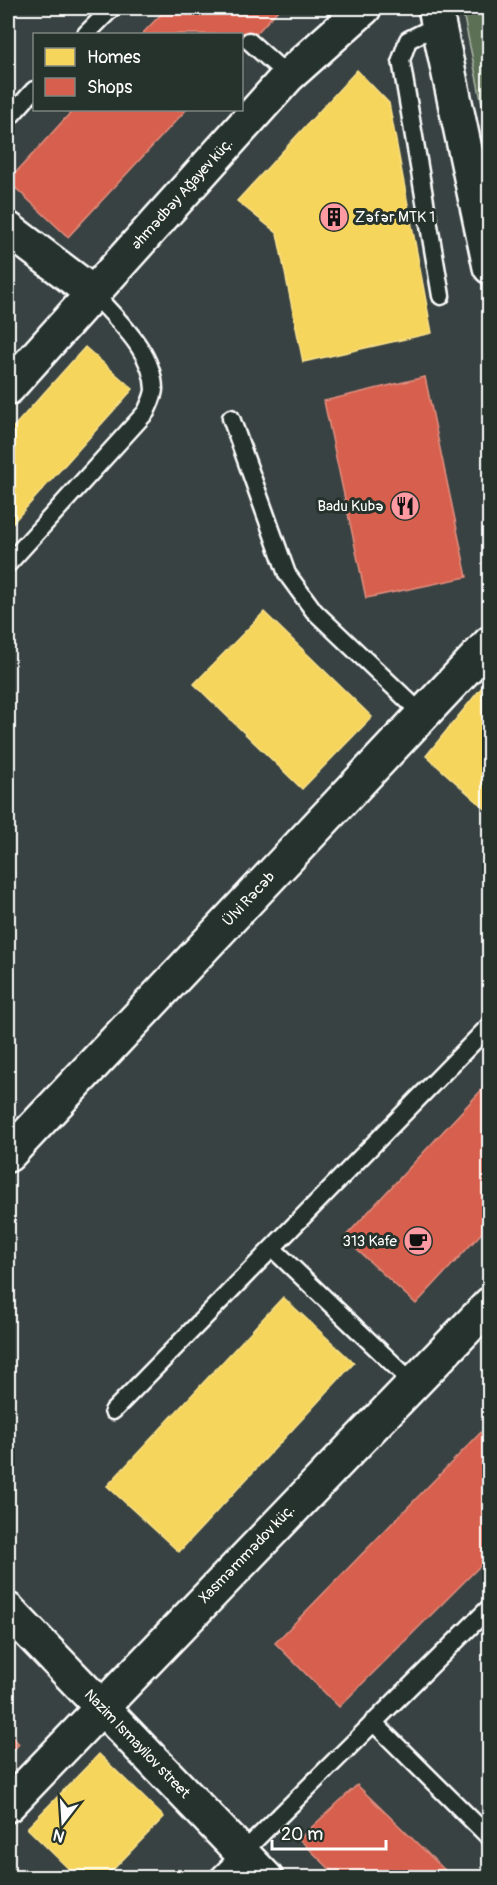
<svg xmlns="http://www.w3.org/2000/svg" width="497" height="1885" font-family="Pangolin,sans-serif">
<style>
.green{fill:#5b7054;stroke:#adb8aa;stroke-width:1.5}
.homes{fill:#f6d55c;stroke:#f9e28d;stroke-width:1.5}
.shops{fill:#d6604d;stroke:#e29082;stroke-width:1.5}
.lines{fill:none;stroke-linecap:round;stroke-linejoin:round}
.lane-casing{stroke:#fff;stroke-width:21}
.street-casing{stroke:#fff;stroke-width:38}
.secondary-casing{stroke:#fff;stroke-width:38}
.lane{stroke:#26332d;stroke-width:16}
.street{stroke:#26332d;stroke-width:33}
.secondary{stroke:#26332d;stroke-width:33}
.labels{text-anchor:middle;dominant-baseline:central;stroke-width:6;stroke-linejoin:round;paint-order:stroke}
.street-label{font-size:15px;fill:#fff;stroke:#26332d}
.poi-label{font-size:15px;fill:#fff;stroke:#26332d;text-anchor:end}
</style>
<rect width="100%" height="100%" fill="#394242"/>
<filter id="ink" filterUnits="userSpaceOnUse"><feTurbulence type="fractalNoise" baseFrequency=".0167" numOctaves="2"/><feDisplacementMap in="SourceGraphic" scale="12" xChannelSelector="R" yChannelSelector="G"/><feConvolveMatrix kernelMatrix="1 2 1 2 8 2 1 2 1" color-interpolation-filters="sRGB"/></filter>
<g filter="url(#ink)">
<path class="green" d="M462 8H489V138Z"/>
<path class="homes" d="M357 70 389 103 432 333 303 362 277 233 237 201Z
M85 347 133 389 8 528V433Z
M264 612 372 717 302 789 194 684Z
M490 677V813L426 756Z
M283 1297 354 1363 179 1552 107 1486Z
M99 1754 164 1817 105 1878H78L27 1828Z"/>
<path class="shops" d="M167 8H280L242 49V34H142Z
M73 110H186L68 237 8 181Z
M425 377 467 577 366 598 324 401Z
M490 1081V1224L416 1304 344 1238Z
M490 1423V1556L339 1707 275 1643Z
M8 1732 19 1744 8 1756Z
M357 1785 453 1878H339L299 1839Z"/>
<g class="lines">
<g class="lane-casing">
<path id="lane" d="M438 25 408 40 401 60 441 296
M86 34 112 8
M249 41 288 76
M8 119 34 90
M231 418 287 574 314 611 423 715
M8 564 146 412C149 405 154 396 154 389 153 351 117 320 94 294
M272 1248 413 1383
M113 1411 490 1025
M373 1722 490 1838
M217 1878 490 1607"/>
</g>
<g class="street-casing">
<path id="street" d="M8 229 94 294
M8 388 288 76 364 8
M8 1155 490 643
M8 1805 490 1304"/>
</g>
<g class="secondary-casing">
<path id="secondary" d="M435 8 490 267
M8 1610 266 1878"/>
</g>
<use href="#lane" class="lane"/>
<use href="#street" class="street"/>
<use href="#secondary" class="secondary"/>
</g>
</g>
<defs>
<g id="building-disc" transform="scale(1.5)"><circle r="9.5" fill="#ff9aa2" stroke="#26332d"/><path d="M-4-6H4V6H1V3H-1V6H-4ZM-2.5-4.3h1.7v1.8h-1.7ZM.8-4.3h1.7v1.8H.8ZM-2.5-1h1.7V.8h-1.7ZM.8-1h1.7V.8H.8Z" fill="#111"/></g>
<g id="restaurant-disc" transform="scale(1.5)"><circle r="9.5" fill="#ff9aa2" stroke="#26332d"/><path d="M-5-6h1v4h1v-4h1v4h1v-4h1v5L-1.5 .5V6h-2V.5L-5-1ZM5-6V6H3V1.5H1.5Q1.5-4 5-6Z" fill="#111"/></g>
<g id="cafe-disc" transform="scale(1.5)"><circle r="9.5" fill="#ff9aa2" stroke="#26332d"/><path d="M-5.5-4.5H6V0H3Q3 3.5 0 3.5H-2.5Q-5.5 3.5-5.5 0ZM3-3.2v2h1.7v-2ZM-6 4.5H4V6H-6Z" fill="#111"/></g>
</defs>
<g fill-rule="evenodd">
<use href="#building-disc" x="334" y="217"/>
<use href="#restaurant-disc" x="405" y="506"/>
<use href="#cafe-disc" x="418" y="1241"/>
</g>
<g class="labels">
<g class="street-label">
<text transform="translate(182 194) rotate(-48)">Əhmədbəy Ağayev küç.</text>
<text transform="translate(249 899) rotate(-47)">Ülvi Rəcəb</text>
<text transform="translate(247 1554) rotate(-46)">Xasməmmədov küç.</text>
<text transform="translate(137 1744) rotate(46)">Nazim Ismayilov street</text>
</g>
<g class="poi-label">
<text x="355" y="217" text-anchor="start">Zəfər MTK 1</text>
<text x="384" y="506">Badu Kubə</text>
<text x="397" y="1241">313 Kafe</text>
</g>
</g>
<rect width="497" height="1885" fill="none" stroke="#26332d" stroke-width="30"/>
<rect x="15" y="15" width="467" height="1855" fill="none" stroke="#fff" stroke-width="2" filter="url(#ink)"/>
<rect x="33" y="33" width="210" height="78" fill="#26332d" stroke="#7d8581" stroke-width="1.5"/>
<rect x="45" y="48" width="30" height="18" fill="#f6d55c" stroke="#7d8581" stroke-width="1.5"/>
<text x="87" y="63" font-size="18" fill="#ffffff">Homes</text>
<rect x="45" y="78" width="30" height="18" fill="#d6604d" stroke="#7d8581" stroke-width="1.5"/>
<text x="87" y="93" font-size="18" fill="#ffffff">Shops</text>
<g transform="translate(63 1822) rotate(197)" stroke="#26332d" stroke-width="4.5" paint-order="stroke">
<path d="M0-4.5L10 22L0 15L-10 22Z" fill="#ffffff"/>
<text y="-9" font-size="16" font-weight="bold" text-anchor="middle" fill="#ffffff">N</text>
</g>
<path d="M272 1840v9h114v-9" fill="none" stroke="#ffffff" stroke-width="3"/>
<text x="281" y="1840" font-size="18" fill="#ffffff" stroke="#26332d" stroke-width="4.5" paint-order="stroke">20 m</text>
</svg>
